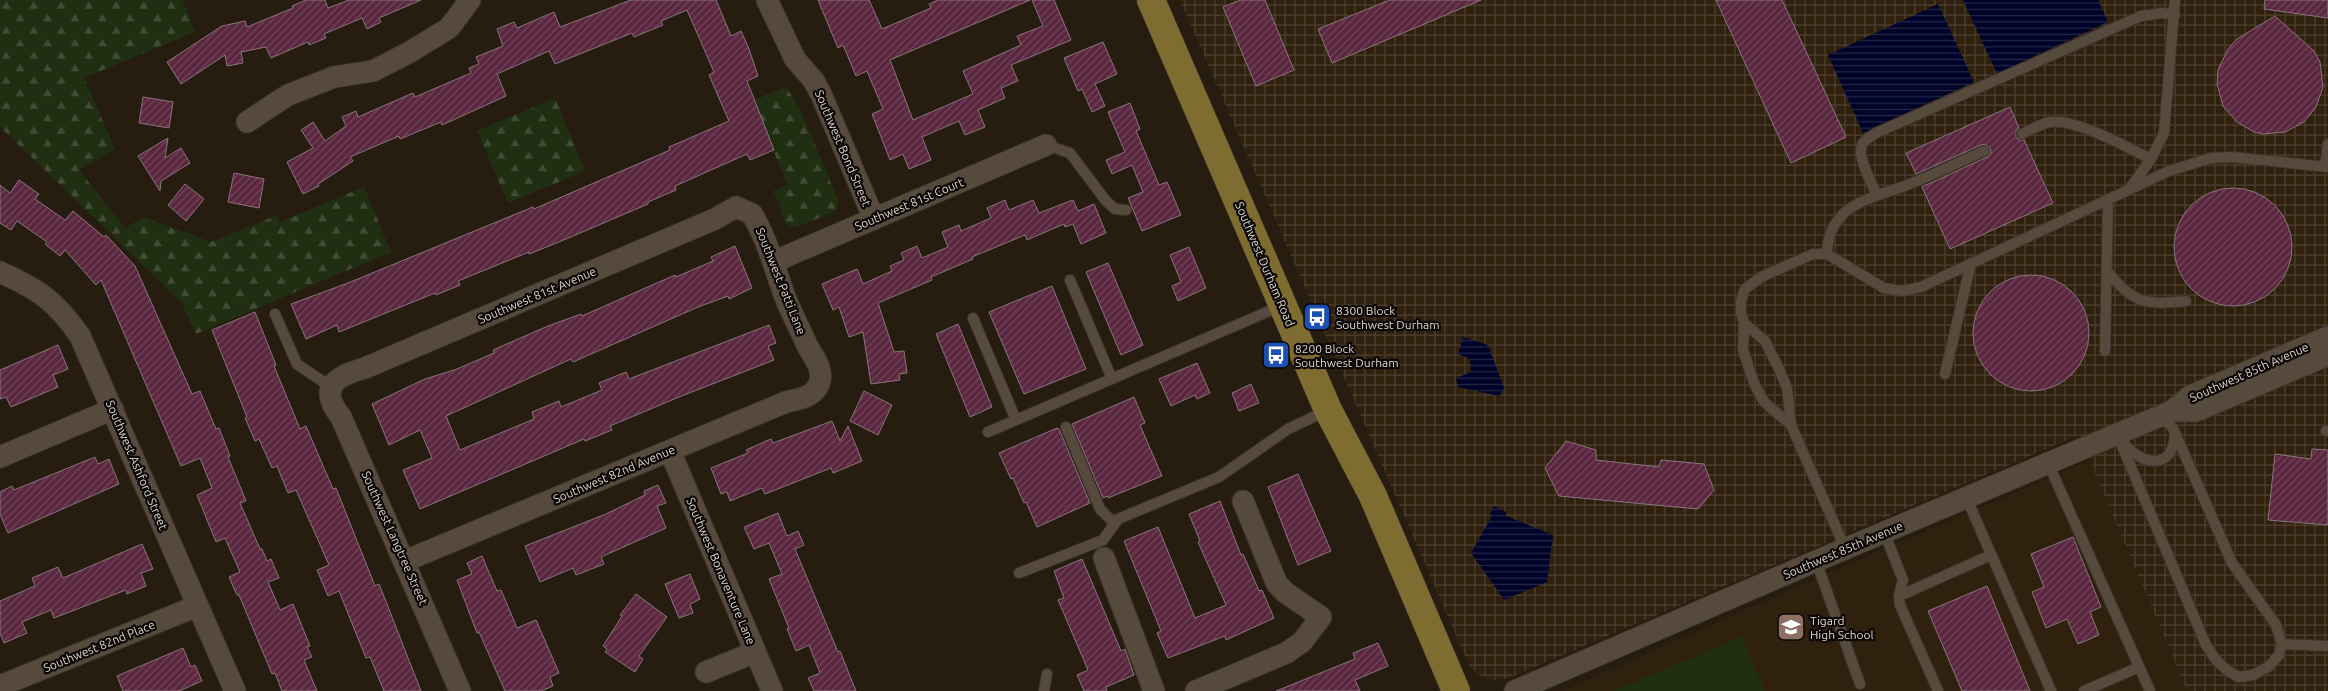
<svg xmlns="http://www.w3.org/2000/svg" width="2328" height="691" font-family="Ubuntu,sans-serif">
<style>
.built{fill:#2f210e}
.industrial{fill:url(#industrial-grid)}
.forest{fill:url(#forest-firs)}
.pitch{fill:#202f12}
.water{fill:url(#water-rules)}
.building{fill:url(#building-hatch);stroke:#89757d}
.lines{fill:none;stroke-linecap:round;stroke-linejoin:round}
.lane-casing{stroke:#3d342e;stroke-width:12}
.street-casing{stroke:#3d342e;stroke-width:23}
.primary-casing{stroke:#3d342e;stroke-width:29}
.lane{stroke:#554a3c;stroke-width:10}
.street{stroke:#554a3c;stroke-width:21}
.primary{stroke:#7f6c31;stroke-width:28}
.labels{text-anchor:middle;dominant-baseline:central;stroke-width:4.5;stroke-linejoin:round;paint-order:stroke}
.street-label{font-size:12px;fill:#dfd8d0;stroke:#0b0704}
.poi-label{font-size:12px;fill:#dfd8d0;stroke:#0b0704;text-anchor:start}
</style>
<defs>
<pattern id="industrial-grid" width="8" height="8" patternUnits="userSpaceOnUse" patternTransform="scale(1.25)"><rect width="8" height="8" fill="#2f210e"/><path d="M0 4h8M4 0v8" fill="none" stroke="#4d4030"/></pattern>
<pattern id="forest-firs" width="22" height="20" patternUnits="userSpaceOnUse" patternTransform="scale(1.25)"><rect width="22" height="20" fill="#202f12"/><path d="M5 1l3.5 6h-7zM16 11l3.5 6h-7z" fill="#404c33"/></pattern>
<pattern id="water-rules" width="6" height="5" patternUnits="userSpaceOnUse" patternTransform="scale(1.25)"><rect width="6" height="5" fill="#000329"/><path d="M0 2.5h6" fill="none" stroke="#252747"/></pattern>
<pattern id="building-hatch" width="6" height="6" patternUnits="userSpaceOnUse" patternTransform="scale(1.25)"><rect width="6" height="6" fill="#5a273f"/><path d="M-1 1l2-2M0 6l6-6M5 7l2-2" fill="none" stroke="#71465a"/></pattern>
</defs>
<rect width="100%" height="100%" fill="#261c0f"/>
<path class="built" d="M2090 460 2187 691H1562L1849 564Z"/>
<path class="industrial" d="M1180 0H2328V691H2187L2079 435 1509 678 1493 680 1479 675 1469 665Z"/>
<path class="forest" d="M0 0H182L195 32 84 78 115 149 79 170 125 228 144 217 211 242 277 215 280 222 364 187 391 252 196 334 181 302 0 127Z
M786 87 800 109 839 202 836 210 832 213 793 228 785 223 779 202 773 191 788 185 752 101Z
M555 98 585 171 508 203 477 131Z"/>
<path class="pitch" d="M1742 637 1765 691H1614L1741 637Z"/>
<path class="water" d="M1963 0H2098L2108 22 1997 74Z
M1938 4 1974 82 1863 133 1828 55Z
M1463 337 1488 345 1504 388 1499 396 1458 387 1456 378 1471 372 1470 359 1458 354Z
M1494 506 1506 512V516L1553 535 1547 582 1504 600 1471 553 1492 516 1490 514Z"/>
<path class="building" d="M306 0H325L328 8 349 0H421L379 18 381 22 367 29 362 18 324 34 326 38 309 45 308 42 271 58 266 47 241 52 243 63 227 66 225 55 181 84 167 62 222 26 245 21 247 27 293 8 292 6Z
M631 0H716L731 36 741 31 749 49 758 76 747 81 774 150 750 160 747 154 675 186 676 190 648 202V204L559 242 529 254V252L458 281 460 285 436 295 435 293 339 332 337 325 306 339 291 304 348 283 533 207 534 209 670 150 669 147 729 121 709 75 714 72 687 10 661 21 663 25 634 37 632 33 555 64 549 51 497 74 506 96 442 125 441 122 400 139 399 136 350 157 353 161 318 184 319 186 303 194 287 162 313 148 301 130 313 122 325 141 346 126 342 117 356 111 358 117 413 93 415 97 471 73 469 68 479 64 476 57 503 46 497 29 514 22 517 28 554 12 560 27Z
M818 0H869L882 29 931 8 929 4 938 0H1030L890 60 913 120 973 94 963 71 1021 45 1017 36 1043 26 1032 0H1054L1071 40 1011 65 1018 81 1001 88 1005 98 978 110 985 127 965 135 959 121 922 137 931 160 909 169 903 154 890 160 872 114 883 109 867 71 856 76 843 45 838 48Z
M1241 0H1265L1294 70 1256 86 1223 7Z
M1390 0H1481L1332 63 1318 29Z
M1716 0H1782L1846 137 1791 163Z
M2265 0H2328V18L2264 9Z
M2275 16 2314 51 2320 62 2323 87 2316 107 2304 122 2285 132 2263 134 2254 132 2237 122 2223 106 2217 84 2218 70 2228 49 2237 39Z
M1103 42 1117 74 1095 84 1105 106 1092 112 1082 89 1078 91 1064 58Z
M143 97 173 102 169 128 139 123Z
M1130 103 1140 129 1136 131 1159 185 1167 182 1181 215 1142 231 1128 198 1143 192 1132 165 1112 174 1106 160 1125 152 1108 112Z
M2010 107 2019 128 2016 131V137L2019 140H2024L2053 203 1950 249 1922 187 1987 157 1991 152 1990 148 1985 144 1981 145 1916 174 1906 153Z
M168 138 165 158 181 148 190 163 161 181 160 191 138 156Z
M234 173 264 179 259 208 228 202Z
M19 180 39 194 35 199 65 220 73 211 104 237 106 235 135 266 192 394 200 391 216 429 219 428 230 456 228 457 246 501 240 503 260 549H262L267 561 271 559 279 578 268 582 280 610 293 604 310 646 307 647 312 657 304 660 317 691H282L275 673 272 674 239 595H237L229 577 240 572 225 538 216 542 197 495 212 488 200 458 181 466 101 280 96 285 65 250 60 256 45 244 47 242 17 221 11 230 0 223V185L10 193Z
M185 184 204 199 186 221 168 205Z
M2174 247a59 59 0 1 1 118 0a59 59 0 1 1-118 0Z
M1005 200 1009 210 1033 200 1039 213 1073 200 1078 211 1094 204 1106 233 1081 244 1073 224 1065 227 1064 224 1027 240 1025 235 972 257 973 259 931 277 932 280 878 303 894 352 904 351 907 373 899 374 900 380 871 384 863 332 849 337 839 307 833 310 822 284 857 269 863 284 892 271 890 266 904 260 901 253 917 246 922 258 948 247 942 232 959 225 961 231 991 218 987 208Z
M735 246 752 288 729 299 728 296 698 307 573 362 571 359 446 416 460 450 534 419 532 412 559 401 561 407 602 390 599 383 626 372 629 379 769 325 776 343 768 346 774 360 679 397 610 426 612 430 585 441 584 439 420 509 403 470 432 458 420 430 389 445 372 404 425 379 457 369 494 353 493 350 548 326 581 314 582 316 675 275 676 277 713 261 711 257Z
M1189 247 1206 288 1178 301 1172 286 1181 282 1170 255Z
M1108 263 1143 345 1121 355 1086 272Z
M1973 333a58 58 0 1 1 116 0a58 58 0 1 1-116 0Z
M1052 286 1086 369 1024 394 989 312Z
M255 312 276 365 274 366 300 429 306 426 333 489 336 488 375 586 379 584 385 599 421 691H384L370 657 366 658 339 591 328 596 317 570 329 565 296 490 288 493 277 466 272 468 259 439 255 441 245 418 247 417 212 330Z
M958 324 992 407 970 417 936 334Z
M58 345 68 369 53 375 58 387 11 407 6 397 0 399V370Z
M1197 363 1210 393 1197 399 1195 395 1171 406 1159 379Z
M1251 384 1259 403 1239 411 1232 393Z
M864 391 892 405 878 435 850 421Z
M1134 397 1145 423 1140 425 1162 476 1108 498 1107 496 1103 498 1072 424Z
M832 421 840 441 848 426 862 461 833 473 831 468 765 494 762 488 730 501 727 492 721 494 711 468 748 453 746 450 771 439 773 443Z
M1057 428 1059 429 1090 503 1037 527 1026 502 1024 503 1013 478 1011 479 999 453Z
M1566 441 1596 450V460L1659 467 1661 460 1704 464 1714 490 1698 509 1559 496 1545 468Z
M2312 449 2328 450V525L2268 520 2275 454 2311 459Z
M95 457 98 464 109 459 119 484 8 533 0 514V492L12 486 14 490Z
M1298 474 1331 551 1298 565 1268 487Z
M658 485 666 503 657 506 666 528 601 557 604 564 576 575 573 568 540 582 525 546 606 514 645 495 644 491Z
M1220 501 1241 555 1243 554 1259 591 1262 590 1274 618 1226 640 1225 636 1168 658 1157 633 1161 631 1124 541 1158 527 1195 618 1226 605 1198 542 1200 541 1189 514Z
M778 513 787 536 798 531 804 545 795 549 838 652 840 651 856 691H814L808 678 820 673 809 645 796 651 787 629 789 628 769 579 782 574 769 543 754 549 744 527Z
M2073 537 2101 607 2090 612 2099 635 2078 644 2067 619 2046 628 2032 592 2044 587 2031 554Z
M142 544 153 569 141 573 146 586 127 594 126 590 54 618 51 610 22 622 27 633 4 643 0 633V601L35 586 32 578 58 567 63 578Z
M482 556 497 591 501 590 517 628 536 620 559 673 550 677 553 686 541 691H505L479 632 477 633 457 580 472 574 467 563Z
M1082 559 1121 651 1125 649 1134 675 1106 687 1107 691H1084L1077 675 1088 670 1058 600 1064 598 1054 571Z
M690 574 700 599 690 604 693 613 679 618 665 584Z
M1987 586 2030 691H1962L1928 611Z
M636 594 667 617 639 656 643 659 635 672 605 652 607 649 603 646 622 616 620 615Z
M1378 643 1388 666 1355 680 1360 691H1276L1355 659 1353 653Z
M183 648 191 667 195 665 202 681 179 691H123L117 676Z"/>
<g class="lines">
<g class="lane-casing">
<path id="lane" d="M2022 134C2030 130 2041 124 2050 122 2076 118 2128 148 2151 159
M1046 145 1070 153 1106 201 1115 209 1126 210
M2325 167 2328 144
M2130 188 2151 159 2164 133 2175 0
M1877 195C1872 184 1855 154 1863 143 1866 139 1872 136 1876 133L2141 16 2162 13 2175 15
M1827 254C1827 239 1833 224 1844 213 1861 198 1887 193 1907 185 1933 175 1959 162 1984 151
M2107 271C2133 304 2146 305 2186 301
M1070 280 1112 379
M275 314 297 364 331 387
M973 318 1016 420
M1744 323 1765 341 1780 371 1787 388 1791 425 1845 548
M2105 351 2108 199
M1945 374 1971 263
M1791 425 1764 402 1754 383 1743 350 1744 323 1741 313V301L1745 289 1761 277 1813 254H1827L1884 288 1902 291 1921 287 2169 171 2211 158 2232 157 2328 167
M1066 427 1100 509 1113 522
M2326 431H2328
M988 432 1281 306
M2117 434 2206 645 2216 660 2228 671 2239 677 2253 675 2268 667 2279 655 2282 644 2276 625 2232 563 2173 428 2168 423 2158 419
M2123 442C2140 465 2173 472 2175 434
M2048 463 2150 691
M1966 497 2051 691
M1884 532 1903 580 1899 596 1900 605 1938 691
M1816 561 1860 684
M1019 573 1103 540 1118 519 1219 477 1288 429 1328 410
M1899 596 1991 555
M2282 644 2328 646
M1044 691 1047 674
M2084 691 2139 667"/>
</g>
<g class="street-casing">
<path id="street" d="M767 0 795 59 814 81 821 94 874 219
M247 122 288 95 334 77 373 71 410 52 449 28 470 0
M773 262 1046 145
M0 272C39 290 55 300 80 336L235 691
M2172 411H2196L2328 355
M670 451 772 691
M0 457 113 409
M1104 558 1154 691
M405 561 786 402C799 399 816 397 820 381 823 366 812 356 806 343 799 327 791 312 785 297 775 269 767 239 752 214L736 207 715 219 365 368C336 376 317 387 341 417L460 691
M706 672 755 652
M0 686 197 606
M1196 691 1286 653 1302 642 1321 617 1286 593 1277 584 1243 501
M1515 691 1816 561 2172 411 2190 396 2328 337"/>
</g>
<g class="primary-casing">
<path id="primary" d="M1151 0 1328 410 1373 496 1456 691"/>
</g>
<use href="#lane" class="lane"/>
<use href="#street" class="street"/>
<use href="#primary" class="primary"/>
</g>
<defs>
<g id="bus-square" transform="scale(1.4375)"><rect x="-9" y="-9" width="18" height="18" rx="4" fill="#1a4fb4" stroke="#0b0704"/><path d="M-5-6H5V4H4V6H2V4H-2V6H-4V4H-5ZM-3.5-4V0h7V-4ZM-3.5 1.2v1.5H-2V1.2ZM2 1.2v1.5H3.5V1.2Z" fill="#fff"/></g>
<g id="school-square" transform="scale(1.4375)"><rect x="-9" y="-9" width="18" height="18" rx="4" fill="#8d6e63" stroke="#0b0704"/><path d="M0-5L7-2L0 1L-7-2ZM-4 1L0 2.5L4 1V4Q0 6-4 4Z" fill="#fff"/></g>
</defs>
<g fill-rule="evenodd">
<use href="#bus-square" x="1317" y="317"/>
<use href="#bus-square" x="1276" y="355"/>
<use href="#school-square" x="1791" y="627"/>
</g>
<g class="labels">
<g class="street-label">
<text transform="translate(843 148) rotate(67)">Southwest Bond Street</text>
<text transform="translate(909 204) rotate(-23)">Southwest 81st Court</text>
<text transform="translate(1265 264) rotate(67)">Southwest Durham Road</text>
<text transform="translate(781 281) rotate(68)">Southwest Patti Lane</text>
<text transform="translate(537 295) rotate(-23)">Southwest 81st Avenue</text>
<text transform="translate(2249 372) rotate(-24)">Southwest 85th Avenue</text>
<text transform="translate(137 465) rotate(67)">Southwest Ashford Street</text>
<text transform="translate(614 474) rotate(-23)">Southwest 82nd Avenue</text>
<text transform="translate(395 538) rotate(66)">Southwest Langtree Street</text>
<text transform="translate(1843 550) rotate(-23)">Southwest 85th Avenue</text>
<text transform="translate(721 571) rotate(67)">Southwest Bonaventure Lane</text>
<text transform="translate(99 646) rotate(-22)">Southwest 82nd Place</text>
</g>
<g class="poi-label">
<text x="1336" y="310">8300 Block<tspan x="1336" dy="14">Southwest Durham</tspan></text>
<text x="1295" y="348">8200 Block<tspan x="1295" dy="14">Southwest Durham</tspan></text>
<text x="1810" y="620">Tigard<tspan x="1810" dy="14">High School</tspan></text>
</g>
</g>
</svg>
